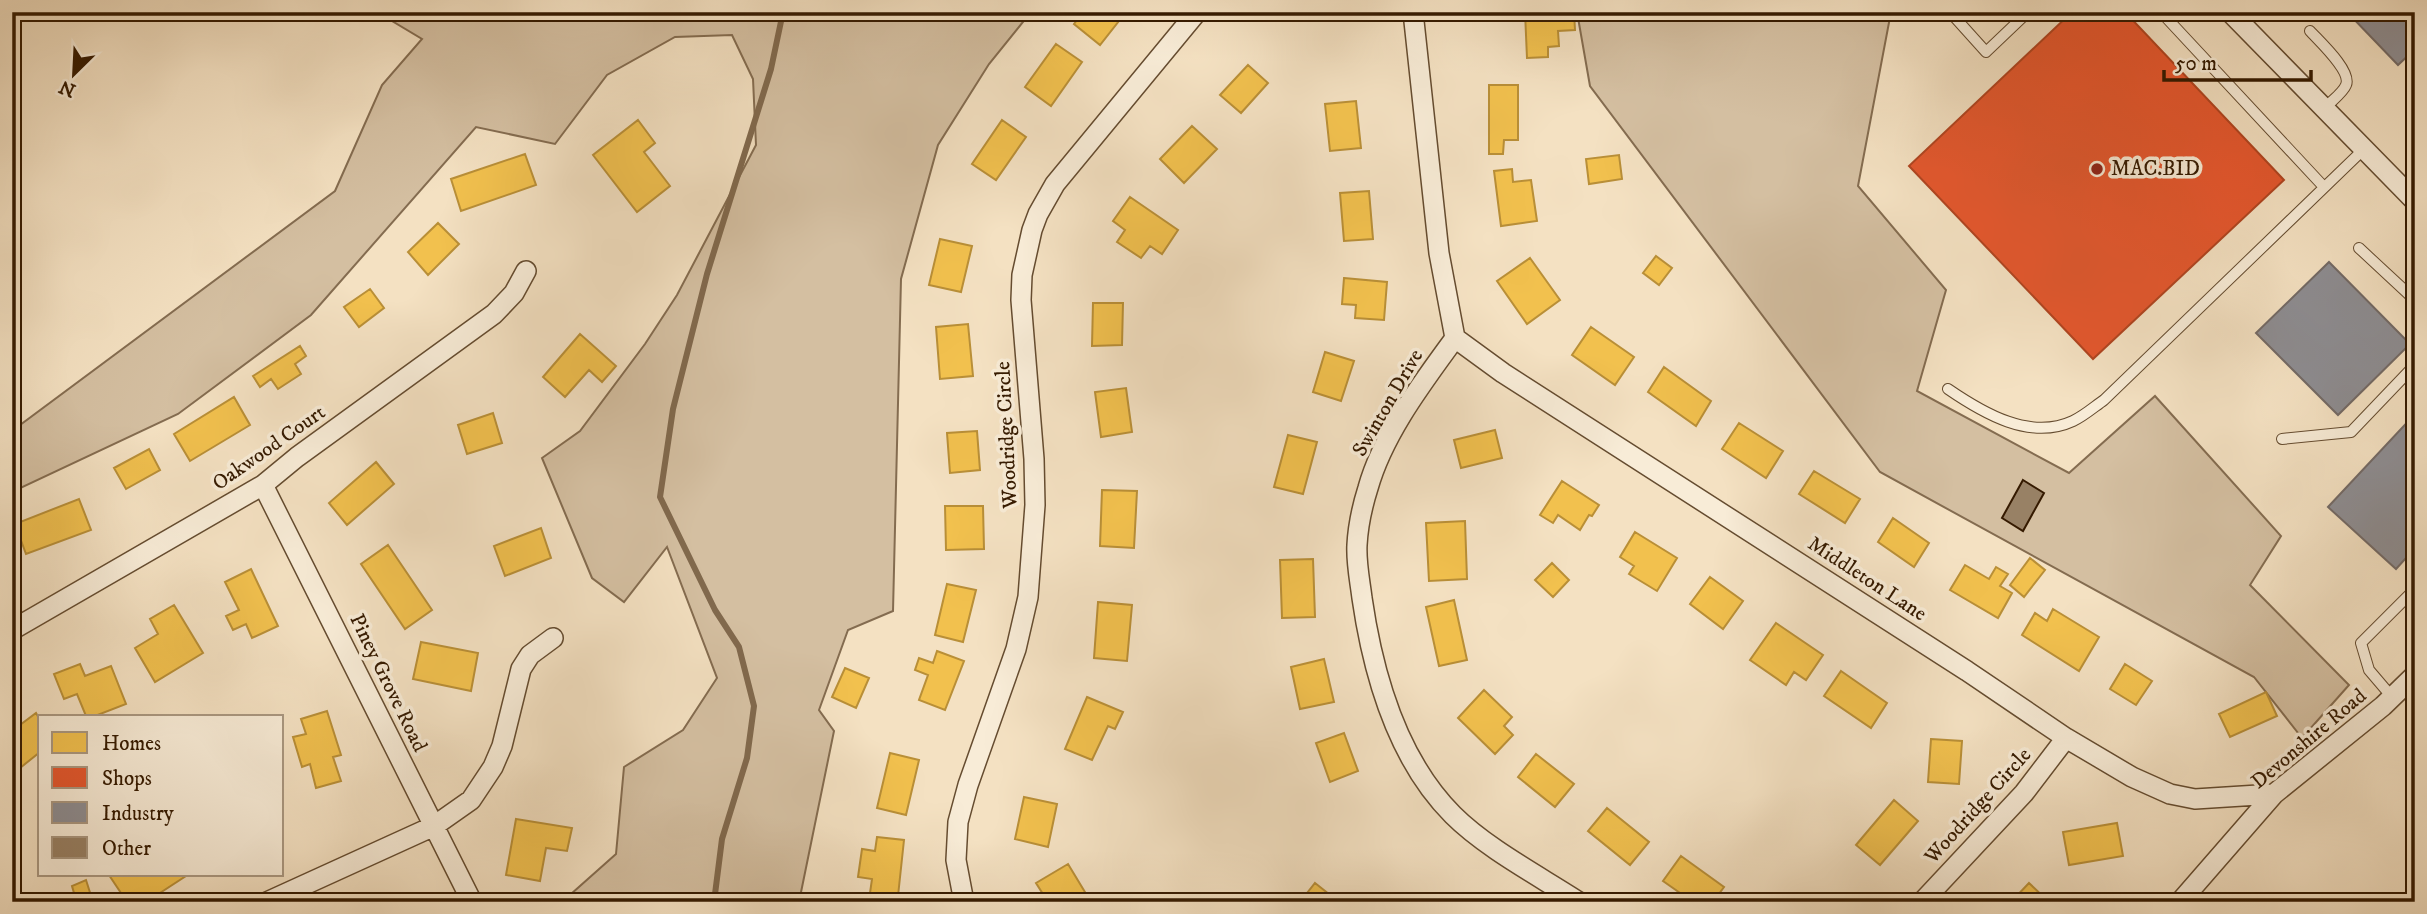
<svg xmlns="http://www.w3.org/2000/svg" width="2427" height="914" font-family="'IM FELL DW Pica',serif">
<style>
.green{fill:#d4bfa1;stroke:#846c50;stroke-width:2}
.homes{fill:#f2c14e;stroke:#b98f37;stroke-width:2}
.shops{fill:#e4572e;stroke:#b04520;stroke-width:2}
.industry{fill:#8d8d92;stroke:#736a66;stroke-width:2}
.lines{fill:none;stroke-linecap:round;stroke-linejoin:round}
.stream{stroke:#81694d;stroke-width:6}
.building{fill:#988165;stroke:#351a00;stroke-width:2}
.service-casing{stroke:#654c30;stroke-width:12}
.minor-casing{stroke:#654c30;stroke-width:22}
.service{stroke:#f8ecd7;stroke-width:10}
.minor{stroke:#f8ecd7;stroke-width:19}
.poi-dot{fill:#8f2418;stroke:#f8ecd7;stroke-width:2.5}
.labels{text-anchor:middle;dominant-baseline:central;stroke-width:7;stroke-linejoin:round;paint-order:stroke}
.poi-label{font-size:21px;fill:#351a00;stroke:#f8ecd7;text-anchor:start}
.street-label{font-size:21px;fill:#351a00;stroke:#f8ecd7}
</style>
<rect width="100%" height="100%" fill="#f4e1c2"/>
<filter id="stains"><feTurbulence type="fractalNoise" baseFrequency=".00286" numOctaves="4"/><feColorMatrix values="0 0 0 0 .2 0 0 0 0 .09 0 0 0 0 .02 0 0 0 .5 -.17"/></filter>
<radialGradient id="worn" r=".72"><stop offset=".6" stop-color="#630" stop-opacity="0"/><stop offset="1" stop-color="#630" stop-opacity=".3"/></radialGradient>
<path class="green" d="M377 12H1031L989 64 938 145 901 279 893 611 848 630 819 710 834 731 799 902H562L616 854 624 767 683 730 717 678 667 547 624 602 592 578 542 458 580 431 645 344 677 295 756 145 753 79 732 35 675 37 607 75 555 144 476 127 311 315 178 414 12 492V431L335 191 382 85 422 39Z
M1577 12H1891L1858 186 1946 290 1917 391 2069 473 2155 396 2281 536 2250 585 2349 685 2302 738 2254 677 1880 472 1590 86Z"/>
<path class="homes" d="M1083 12H1126L1100 45 1074 24Z
M1525 12H1574L1575 30 1558 31 1559 46 1548 47V57L1527 58Z
M1056 44 1082 62 1051 106 1025 87Z
M1248 65 1268 83 1241 113 1220 95Z
M1489 85H1518V140H1504L1503 154H1489Z
M1356 101 1361 148 1330 151 1325 104Z
M638 120 655 143 644 152 670 186 637 212 593 155Z
M1002 120 1026 137 996 180 972 164Z
M1192 126 1217 149 1184 183 1160 159Z
M525 154 536 185 461 211 451 179Z
M1619 155 1622 179 1589 184 1586 159Z
M1512 169 1513 182 1531 180 1537 221 1501 226 1494 171Z
M1369 191 1373 239 1344 241 1340 193Z
M1130 197 1178 230 1162 254 1150 246 1141 258 1117 242 1125 230 1113 221Z
M438 223 459 244 428 275 408 252Z
M940 239 972 246 961 292 929 285Z
M1656 256 1672 268 1659 285 1643 273Z
M1530 258 1560 300 1527 324 1497 281Z
M1344 278 1387 282 1384 320 1355 318 1356 305 1342 304Z
M370 289 384 308 359 327 344 307Z
M1093 303H1123L1122 345 1092 346Z
M968 324 973 376 940 379 936 327Z
M1591 327 1634 357 1615 385 1572 355Z
M580 334 616 366 602 382 589 370 565 397 543 377Z
M300 346 306 356 295 364 301 374 278 389 271 379 260 387 253 376Z
M1325 352 1354 361 1341 401 1313 392Z
M1664 367 1711 401 1696 426 1648 392Z
M1126 388 1132 432 1101 437 1095 392Z
M234 397 250 425 190 461 174 434Z
M493 413 502 443 467 454 458 425Z
M1739 423 1783 451 1766 478 1722 449Z
M1495 430 1502 458 1461 468 1454 440Z
M977 431 980 470 950 473 947 433Z
M1288 435 1317 442 1303 494 1274 487Z
M149 449 160 470 126 489 114 468Z
M376 462 394 484 347 525 329 503Z
M1814 471 1860 499 1845 523 1799 494Z
M1562 481 1599 505 1592 516 1589 515 1580 530 1558 515 1553 523 1540 515Z
M1102 490 1137 491 1134 548 1100 546Z
M79 499 91 530 26 554 15 524Z
M945 506H983L984 549 946 550Z
M1893 518 1929 543 1914 567 1878 542Z
M1465 521 1467 579 1429 581 1426 523Z
M541 528 551 558 505 576 494 546Z
M1635 532 1677 558 1657 591 1629 574 1634 566 1620 557Z
M388 545 432 610 405 629 361 564Z
M2030 558 2045 570 2024 597 2010 585Z
M1313 559 1315 617 1282 618 1280 560Z
M1552 563 1569 580 1553 597 1535 580Z
M1965 565 1989 579 1996 567 2008 574 2000 586 2012 593 1998 618 1950 590Z
M251 569 278 626 252 638 246 624 233 630 226 616 239 610 225 582Z
M1710 577 1743 601 1723 629 1690 604Z
M947 584 976 590 963 642 935 635Z
M1454 600 1467 660 1439 666 1426 607Z
M1098 602 1132 605 1127 661 1094 658Z
M174 605 203 653 155 682 135 648 158 634 150 619Z
M2053 609 2099 637 2079 671 2022 635 2035 613 2047 621Z
M1776 623 1823 655 1806 680 1794 672 1786 685 1750 660Z
M421 642 478 653 471 691 413 679Z
M937 651 964 661 945 710 919 700 928 675 915 670 919 658 933 663Z
M1324 659 1334 702 1300 709 1291 667Z
M80 664 85 676 111 666 126 704 95 716H86L77 694 64 699 54 674Z
M2125 664 2152 681 2136 705 2110 689Z
M845 668 869 678 856 708 832 697Z
M1841 671 1887 703 1871 728 1824 696Z
M1484 690 1512 717 1504 726 1513 735 1495 754 1458 718Z
M2266 692 2277 716 2230 737 2219 714Z
M1087 697 1123 712 1115 729 1108 726 1092 760 1065 749Z
M327 711 341 755 333 757 341 781 316 788 310 764 302 767 293 737 306 734 301 719Z
M36 713 40 720V752L20 768 12 757V731Z
M1344 733 1358 771 1330 782 1316 743Z
M1931 739 1962 741 1959 784 1928 782Z
M890 753 919 760 906 815 877 808Z
M1536 754 1574 784 1555 807 1518 777Z
M1024 797 1057 804 1048 847 1015 839Z
M1894 800 1918 821 1880 865 1856 845Z
M1607 808 1649 842 1630 865 1588 831Z
M516 819 572 828 567 851 546 848 540 881 506 875Z
M2117 823 2123 856 2069 865 2063 832Z
M877 837 904 840 898 896 870 893 872 879 858 877 862 849 875 851Z
M1681 856 1724 887 1713 902H1693L1663 881Z
M1068 864 1091 902H1048L1036 883Z
M112 874H189L146 902H127L109 875Z
M86 880 93 902H71L76 900 72 886Z
M1315 883 1339 902H1300Z
M2029 883 2049 902H2011Z"/>
<path class="shops" d="M2072 12H2125L2284 180 2093 359 1909 166Z"/>
<path class="industry" d="M2347 12H2415V49L2398 65Z
M2329 262 2410 344 2338 415 2256 333Z
M2415 414V548L2396 569 2328 507Z"/>
<g class="lines">
<path class="stream" d="M714 902 722 839 747 758 754 706 739 647 715 610 660 497 673 409 707 274 771 69 783 12"/>
</g>
<path class="building" d="M2023 480 2044 493 2023 531 2002 518Z"/>
<g class="lines">
<g class="service-casing">
<path id="service" d="M1950 12 1986 52 2028 12
M2161 12 2324 187
M2310 31C2319 41 2352 71 2346 85 2343 93 2330 102 2324 109
M2359 248 2415 300
M1948 389C1983 413 2030 441 2073 421 2084 416 2094 407 2104 400L2363 150
M2282 439 2351 432 2415 365
M2392 697 2369 670 2361 643 2415 589"/>
</g>
<g class="minor-casing">
<path id="minor" d="M1413 12 1439 253 1455 338C1423 382 1383 434 1368 488 1362 507 1358 526 1357 545 1356 563 1360 581 1362 598 1373 674 1397 759 1453 815 1486 848 1539 876 1579 902
M2230 12 2415 201
M1455 338 1503 373 1967 671 2066 738 2132 777 2170 794 2195 799 2274 794
M263 485 472 902
M12 630 263 485 297 457 494 314 514 293 526 271
M267 902 434 826 471 800 493 767 502 746 521 669 530 655 553 638
M964 902 956 860 958 822 968 785 1016 649 1028 597 1035 505 1034 459 1021 300 1022 275 1032 230 1038 214 1055 184 1197 12
M1922 902 2024 793 2066 738
M2180 902 2274 794 2383 706 2415 675"/>
</g>
<use href="#service" class="service"/>
<use href="#minor" class="minor"/>
</g>
<circle class="poi-dot" cx="2097" cy="169" r="7"/>
<g class="labels">
<g class="poi-label">
<text x="2111" y="169">MAC.BID</text>
</g>
<g class="street-label">
<text transform="translate(1388 403) rotate(-60)">Swinton Drive</text>
<text transform="translate(1007 435) rotate(-93)">Woodridge Circle</text>
<text transform="translate(269 448) rotate(-35)">Oakwood Court</text>
<text transform="translate(1867 579) rotate(33)">Middleton Lane</text>
<text transform="translate(388 683) rotate(64)">Piney Grove Road</text>
<text transform="translate(2309 739) rotate(-40)">Devonshire Road</text>
<text transform="translate(1978 806) rotate(-48)">Woodridge Circle</text>
</g>
</g>
<rect width="2427" height="914" fill="none" stroke="#f4e1c2" stroke-width="42"/>
<rect x="14" y="14" width="2399" height="886" fill="none" stroke="#351a00" stroke-width="3.5"/>
<rect x="21" y="21" width="2385" height="872" fill="none" stroke="#351a00" stroke-width="2"/>
<rect x="38" y="715" width="245" height="161" fill="#f8ecd7" stroke="#aa9881" stroke-width="2"/>
<rect x="52" y="732" width="35" height="21" fill="#f2c14e" stroke="#aa9881" stroke-width="2"/>
<text x="102" y="750" font-size="21" fill="#351a00">Homes</text>
<rect x="52" y="767" width="35" height="21" fill="#e4572e" stroke="#aa9881" stroke-width="2"/>
<text x="102" y="785" font-size="21" fill="#351a00">Shops</text>
<rect x="52" y="802" width="35" height="21" fill="#8d8d92" stroke="#aa9881" stroke-width="2"/>
<text x="102" y="820" font-size="21" fill="#351a00">Industry</text>
<rect x="52" y="837" width="35" height="21" fill="#988165" stroke="#aa9881" stroke-width="2"/>
<text x="102" y="855" font-size="21" fill="#351a00">Other</text>
<g transform="translate(74 74) rotate(204)" stroke="#f8ecd7" stroke-width="5" paint-order="stroke">
<path d="M0-5L12 26L0 18L-12 26Z" fill="#351a00"/>
<text y="-10" font-size="19" font-weight="bold" text-anchor="middle" fill="#351a00">N</text>
</g>
<path d="M2164 70v10h147v-10" fill="none" stroke="#351a00" stroke-width="3.5"/>
<text x="2175" y="70" font-size="21" fill="#351a00" stroke="#f8ecd7" stroke-width="5" paint-order="stroke">50 m</text>
<rect width="100%" height="100%" filter="url(#stains)"/>
<rect width="100%" height="100%" fill="url(#worn)"/>
</svg>
